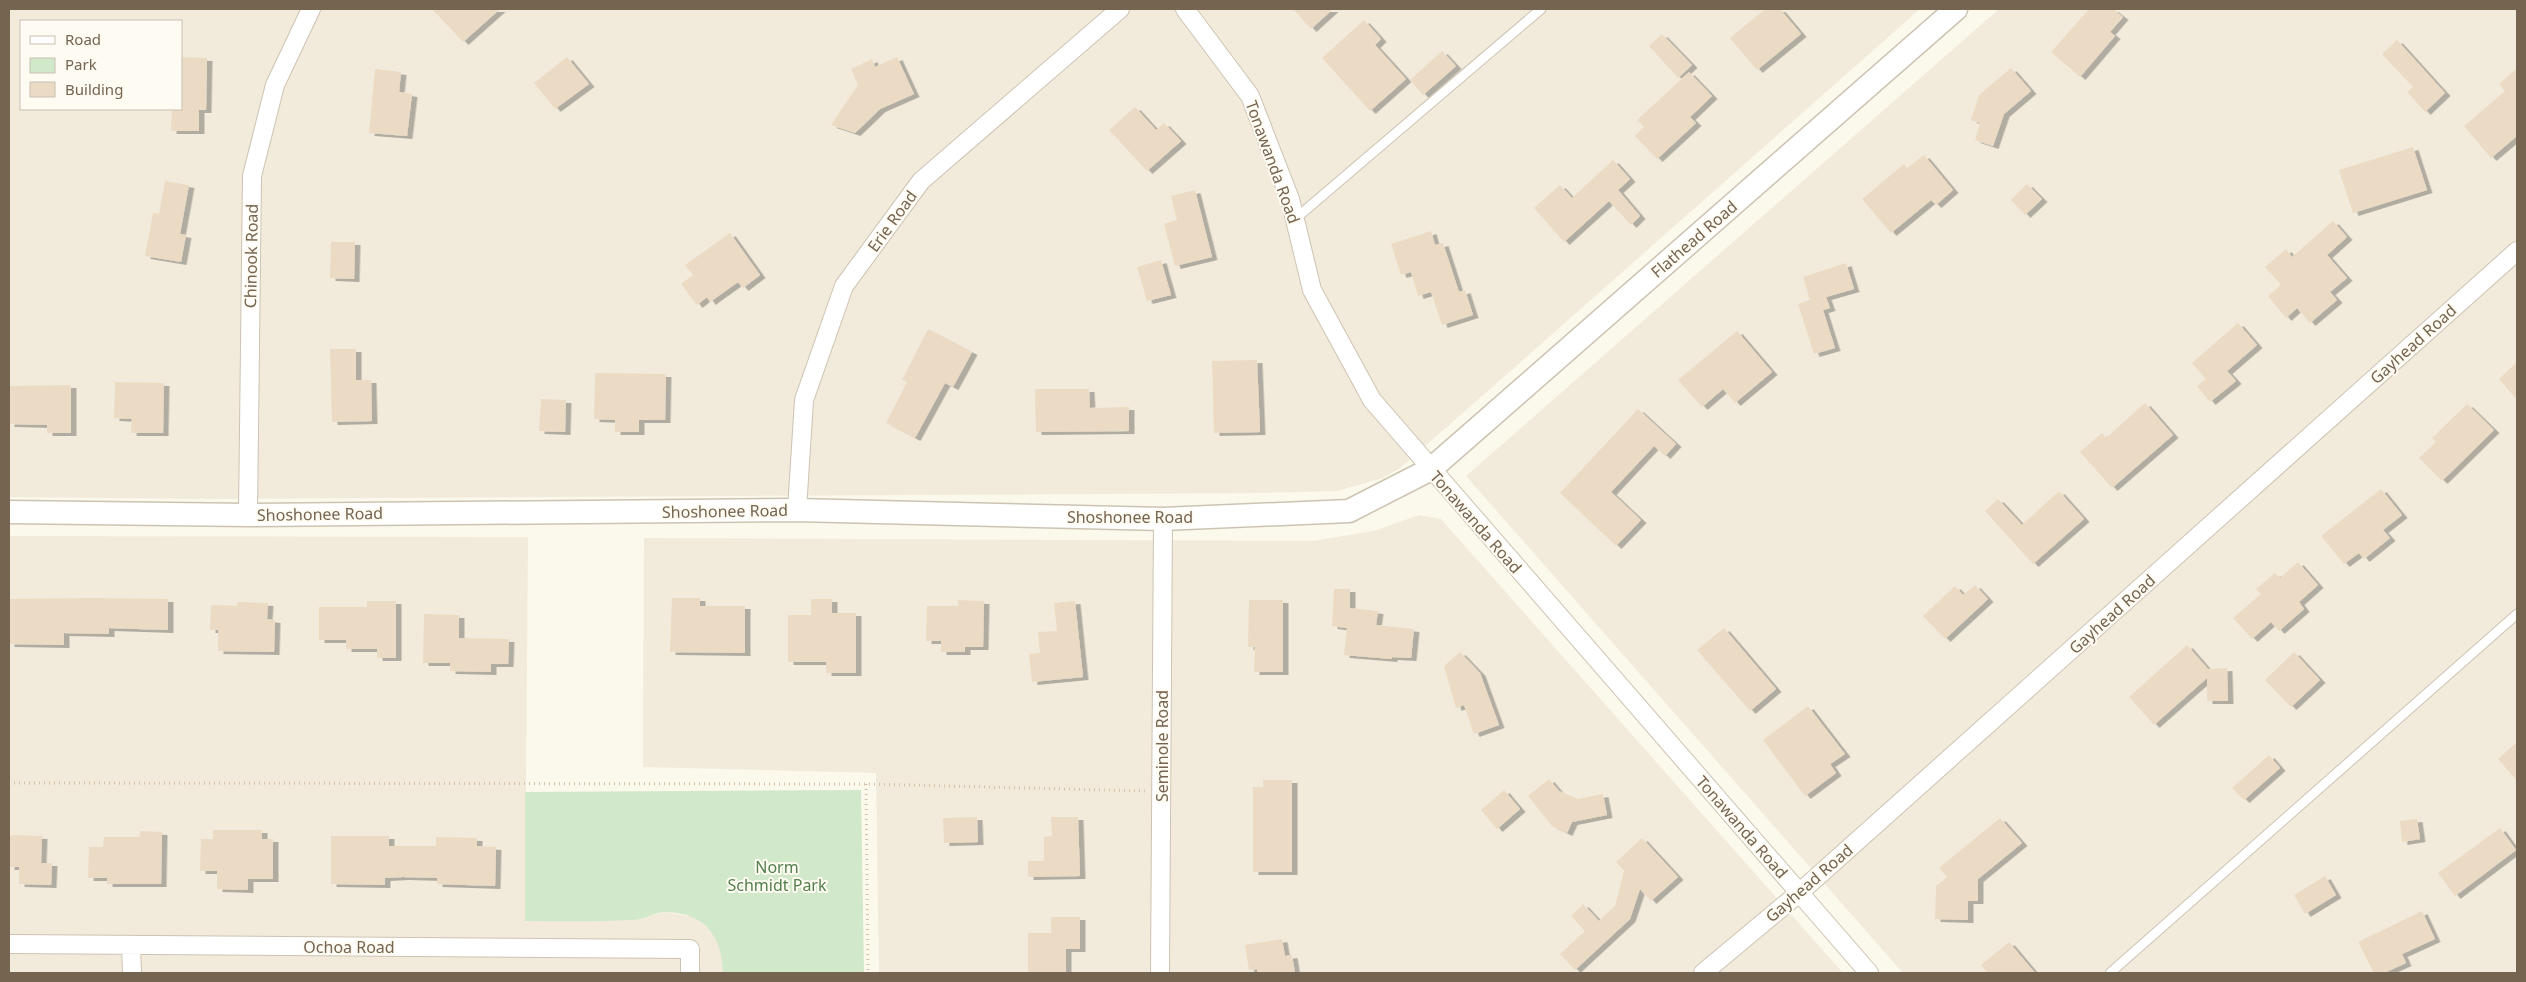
<svg xmlns="http://www.w3.org/2000/svg" width="2526" height="982" font-family="'Noto Sans',sans-serif">
<style>
.residential{fill:#f2ebdb;fill-rule:evenodd}
.green{fill:#d2e8cb}
.building{fill:#ecdbc4;filter:url(#shadow)}
.lines{fill:none;stroke-linecap:round;stroke-linejoin:round}
.service-casing{stroke:#cdc3b2;stroke-width:11}
.minor-casing{stroke:#cdc3b2;stroke-width:20}
.tertiary-casing{stroke:#cdc3b2;stroke-width:25}
.path{stroke:#d4c1a8;stroke-width:3;stroke-dasharray:1 4;stroke-linecap:butt}
.service{stroke:#fff;stroke-width:9}
.minor{stroke:#fff;stroke-width:18}
.tertiary{stroke:#fff;stroke-width:22}
.labels{text-anchor:middle;dominant-baseline:central;stroke-width:4;stroke-linejoin:round;paint-order:stroke}
.street-label{font-size:16px;fill:#756450;stroke:#fefbf2}
.park-label{font-size:16px;fill:#537f4c;stroke:#fefbf2}
</style>
<defs>
<filter id="shadow"><feDropShadow dx="5.5" dy="3" stdDeviation="0" flood-color="#0004"/></filter>
</defs>
<rect width="100%" height="100%" fill="#fbf8ec"/>
<path class="residential" d="M9 9H1920L1515 367 1400 468 1383 478 1337 491 1264 493 207 499 9 497ZM21 21H181V109H21Z
M1999 9H2517V973H1903L1466 476Z
M1419 515 1441 519 1843 973H879L876 773 643 767 644 538 1312 541 1374 531Z
M9 536 528 537 525 921 635 920 665 912 694 917 713 932 723 956V973H9Z"/>
<path class="green" d="M861 790 864 973H723C722 936 705 913 666 912 655 912 644 920 632 920 597 922 561 921 525 921V792Z"/>
<path class="building" d="M432 9H500L463 42Z
M1293 9H1333L1311 29Z
M1765 9H1780L1801 34 1757 70 1730 38Z
M2089 9H2113L2123 17 2110 32 2115 36 2080 77 2051 52Z
M1364 20 1381 39 1375 45 1406 79 1370 111 1322 58Z
M1662 34 1692 65 1678 78 1649 46Z
M2397 40 2445 93 2425 112 2407 92 2413 87 2382 54Z
M1442 51 1456 66 1423 95 1410 80Z
M181 57 207 58 206 110H199V131H171L172 109H181Z
M567 57 589 84 555 109 534 83Z
M897 57 914 94 880 109 855 133 831 125 858 85 851 69 872 59 875 67Z
M2011 68 2031 91 2004 114 1993 146 1975 140 1980 123 1971 120 1979 95Z
M2517 68V136L2491 158 2464 126 2505 91 2499 84Z
M375 69 401 72 399 92 412 94 407 136 369 133Z
M1689 72 1712 96 1690 117 1696 123 1657 159 1635 136 1644 127 1637 120Z
M1135 107 1156 130 1164 123 1181 141 1147 171 1109 130Z
M2413 147 2427 190 2353 213 2339 170Z
M1924 155 1953 190 1936 205 1931 200 1891 233 1862 199 1904 164 1907 168Z
M1613 160 1630 179 1618 190 1640 216 1631 225 1609 201 1564 242 1534 208 1560 185 1572 198Z
M165 181 189 185 180 234 186 235 181 262 145 256 153 213 159 214Z
M2027 184 2042 199 2025 215 2011 200Z
M1195 190 1212 257 1175 266 1164 224 1177 220 1171 196Z
M2333 221 2347 237 2327 255 2347 278 2330 292 2337 300 2310 323 2297 308 2286 318 2268 296 2281 285 2265 267 2286 249 2292 257Z
M1431 231 1435 245 1443 243 1459 292 1465 290 1473 315 1442 325 1431 292 1418 296 1411 272 1401 275 1391 244Z
M730 233 760 275 743 288 738 282 710 302 707 297 697 305 681 284 693 275 685 265Z
M331 242H355L354 279 330 278Z
M1161 260 1171 295 1147 301 1137 267Z
M1846 263 1854 289 1826 297 1830 308 1823 310 1835 348 1814 354 1798 304 1810 300 1803 277Z
M2238 323 2257 345 2227 371 2236 381 2210 402 2197 386 2206 379 2192 363Z
M928 329 972 352 953 387 945 383 915 438 886 423 907 382 902 380Z
M1737 331 1772 372 1735 403 1723 389 1702 407 1678 380Z
M330 349H356V380H371L372 421 332 422Z
M1257 360 1260 432 1214 433 1212 361Z
M2517 362V400L2499 379Z
M595 373 666 374 665 420H639V432H615V420L594 419Z
M115 382 164 383 163 433H131L132 419 114 418Z
M71 385V433H47V425L9 424V386Z
M1035 389H1089L1090 408 1129 407V431L1036 432Z
M541 399 566 400 565 432 539 431Z
M2145 403 2173 435 2112 488 2080 452 2102 433 2106 438Z
M2467 404 2494 430 2442 481 2419 458 2436 442 2432 438Z
M1638 409 1676 444 1665 456 1654 446 1611 492 1641 520 1616 546 1560 493Z
M2381 489 2402 515 2383 530 2390 538 2364 559 2359 553 2344 564 2321 536Z
M2059 491 2084 519 2033 564 1985 511 1998 499 2022 525Z
M2298 562 2318 585 2299 602 2304 609 2279 631 2271 622 2252 639 2233 618 2261 594 2256 589 2275 573 2280 578Z
M1975 585 1988 599 1945 639 1923 616 1955 586 1963 595Z
M1334 589H1350V608L1378 611 1376 625 1414 629 1411 658 1392 657V659L1344 655 1347 628 1332 626Z
M92 598 168 599V630L109 628V634L64 633V645L9 644V599Z
M672 598H700V606H745V653L670 652Z
M811 599H832V613H856V673H826V662H788V615H811Z
M958 600 984 601 983 647H965V652H941V641H926L927 606H958Z
M1249 600H1283V672H1254L1255 647H1248Z
M367 601H396V658H377V649H346V640H319V607H367Z
M1075 601 1083 677 1032 682 1029 654 1040 653 1038 632 1057 631 1054 603Z
M238 602 268 603 267 619 275 620 274 652 218 651V630H210L211 605 237 606Z
M424 614 459 615V638L509 639 508 664H491V672L450 671V663H423Z
M1724 628 1776 689 1750 711 1697 650Z
M2187 645 2208 669 2227 668 2228 701H2207V678L2154 725 2129 697Z
M1460 652 1480 673 1499 725 1474 734 1464 705 1456 708 1444 666Z
M2294 652 2320 680 2291 707 2265 680Z
M1808 706 1845 754 1830 764 1836 773 1805 796 1763 740Z
M2517 742V781L2498 759Z
M2269 755 2280 768 2244 800 2232 788Z
M1549 779 1559 791 1578 799 1603 794 1607 815 1572 822 1567 833 1552 826 1528 796Z
M1263 780H1292V872H1253V787H1263Z
M1504 790 1520 809 1497 829 1481 810Z
M977 817 978 842 944 843 943 818Z
M1051 817H1078L1080 876 1028 877V861H1044V837L1052 836Z
M2000 818 2022 843 1978 879V901H1968V920L1935 919 1936 886 1947 877 1939 868Z
M2417 819 2420 839 2402 842 2400 821Z
M2500 828 2516 850 2455 896 2438 873Z
M213 830H262V839H273V879H248V890L217 889V871H200L201 839H213Z
M140 831 162 832 161 884H107V878H88L89 847H103L104 837H140Z
M12 835 42 836 41 863H52L51 885 19 884V867H9V837Z
M331 836H389V846H436V837L477 838V846L496 847 495 886 437 884V878L403 877 385 878V885L331 884Z
M1642 838 1678 877 1651 901 1640 889 1630 919 1575 970 1560 954 1585 931 1571 916 1583 904 1599 921 1615 906 1624 871 1616 862Z
M2325 876 2336 895 2305 914 2294 895Z
M2422 911 2435 939 2402 954 2406 963 2384 973H2374L2358 942Z
M1051 917H1080V949H1066V973H1028V933H1051Z
M1282 939 1285 956 1292 955 1295 973H1257V969L1249 970 1245 945Z
M2009 942 2035 973H1988L1981 965Z"/>
<g class="lines">
<g class="service-casing">
<path id="service" d="M1295 219 1541 9
M2110 973 2517 614"/>
</g>
<g class="minor-casing">
<path id="minor" d="M1185 9 1250 96 1290 199 1312 290 1372 400 1869 973
M797 510 804 400 844 286 921 181 1120 9
M248 515 252 176 275 85 311 9
M9 944 690 949V973
M131 945 132 973
M1160 973 1163 519
M1703 973 1799 893 2517 251"/>
</g>
<g class="tertiary-casing">
<path id="tertiary" d="M9 512 248 515 797 510 1163 519 1349 511 1431 469 1956 9"/>
</g>
<path class="path" d="M9 783 866 784 1146 791
M866 784 868 973"/>
<use href="#service" class="service"/>
<use href="#minor" class="minor"/>
<use href="#tertiary" class="tertiary"/>
</g>
<g class="labels">
<g class="street-label">
<text transform="translate(1273 162) rotate(70)">Tonawanda Road</text>
<text transform="translate(892 221) rotate(-54)">Erie Road</text>
<text transform="translate(1694 239) rotate(-41)">Flathead Road</text>
<text transform="translate(251 256) rotate(-89)">Chinook Road</text>
<text transform="translate(2413 344) rotate(-42)">Gayhead Road</text>
<text transform="translate(725 511) rotate(-1)">Shoshonee Road</text>
<text transform="translate(320 514) rotate(-1)">Shoshonee Road</text>
<text x="1130" y="517">Shoshonee Road</text>
<text transform="translate(1476 522) rotate(49)">Tonawanda Road</text>
<text transform="translate(2112 614) rotate(-42)">Gayhead Road</text>
<text transform="translate(1162 746) rotate(-90)">Seminole Road</text>
<text transform="translate(1742 827) rotate(49)">Tonawanda Road</text>
<text transform="translate(1809 883) rotate(-41)">Gayhead Road</text>
<text x="349" y="947">Ochoa Road</text>
</g>
<g class="park-label">
<text x="777" y="867">Norm<tspan x="777" dy="18">Schmidt Park</tspan></text>
</g>
</g>
<rect width="2526" height="982" fill="none" stroke="#756450" stroke-width="20"/>
<rect x="20" y="20" width="162" height="90" fill="#fefbf2" stroke="#c7bfb1"/>
<rect x="30" y="36" width="25" height="8" fill="#ffffff" stroke="#c7bfb1"/>
<text x="65" y="45" font-size="15" fill="#756450">Road</text>
<rect x="30" y="58" width="25" height="15" fill="#d2e8cb" stroke="#c7bfb1"/>
<text x="65" y="70" font-size="15" fill="#756450">Park</text>
<rect x="30" y="82" width="25" height="15" fill="#ecdbc4" stroke="#c7bfb1"/>
<text x="65" y="95" font-size="15" fill="#756450">Building</text>
</svg>
